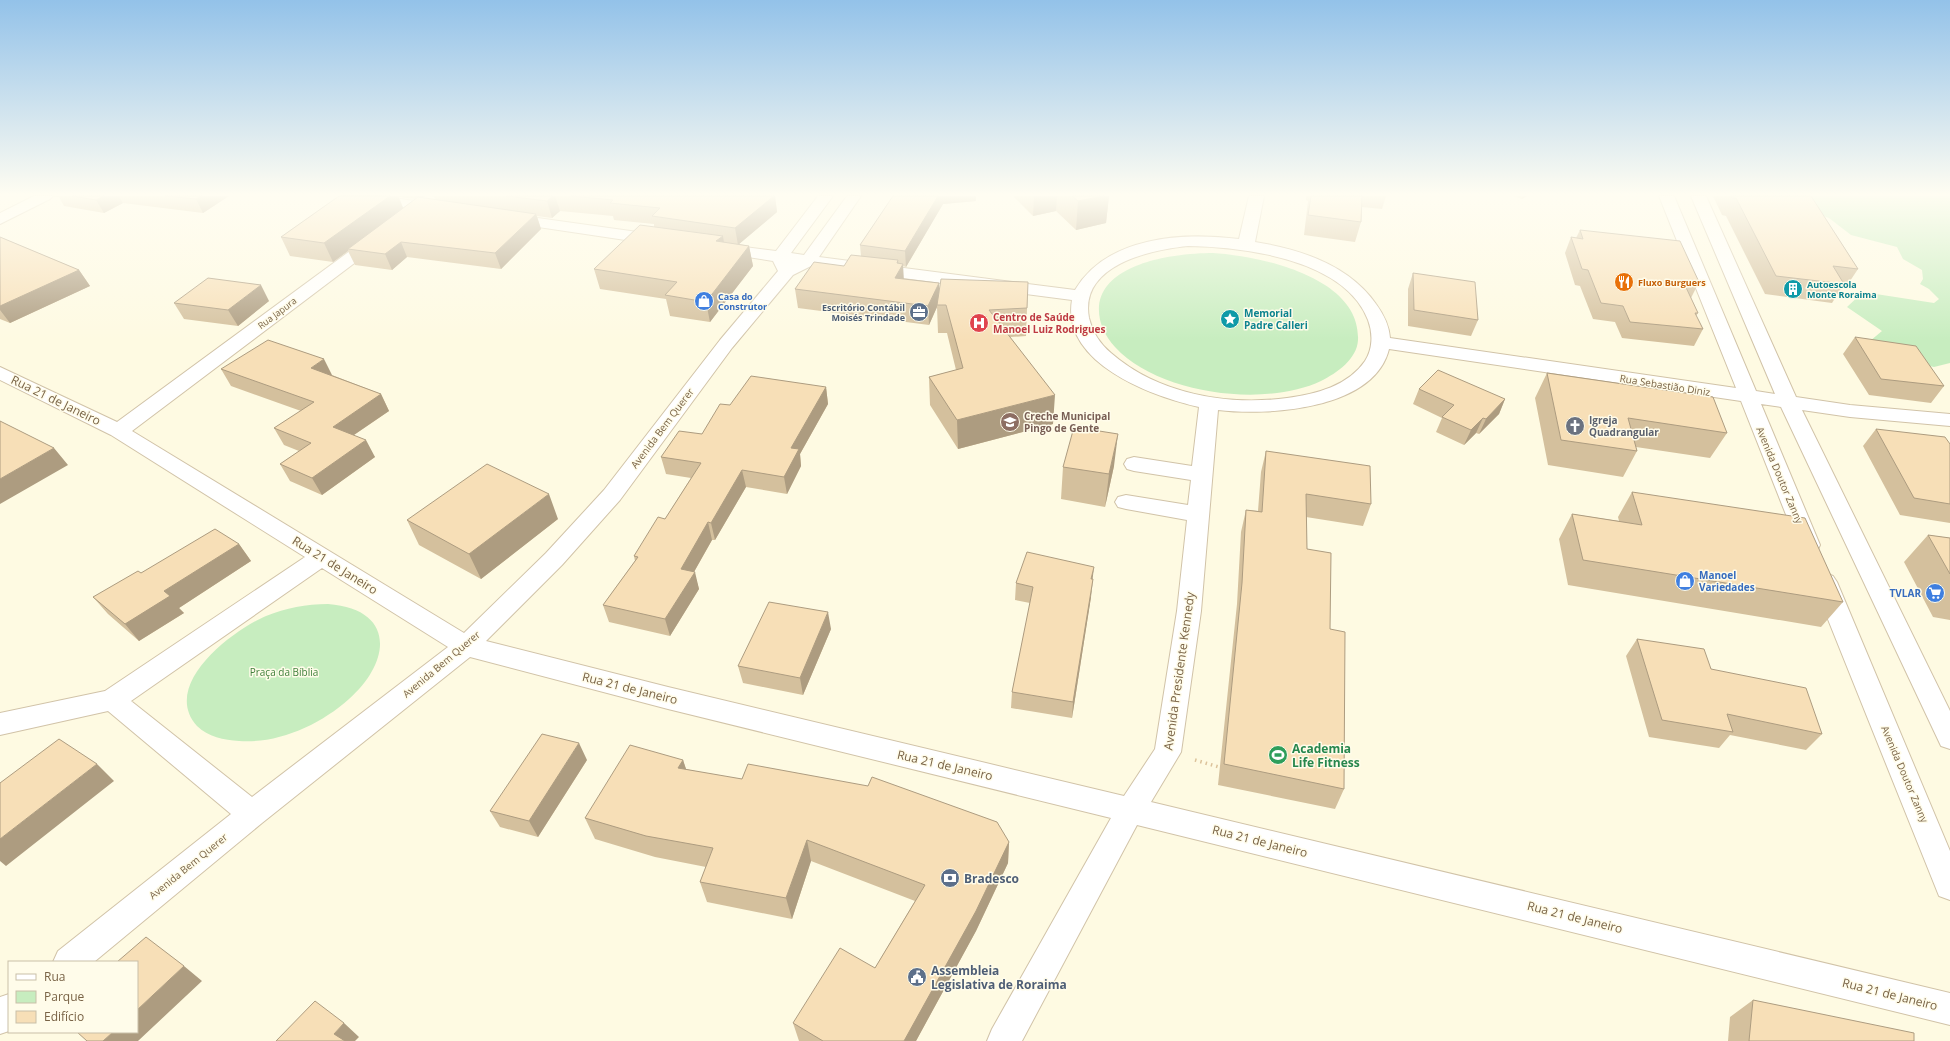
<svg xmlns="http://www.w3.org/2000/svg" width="1950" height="1041" font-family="'Open Sans',sans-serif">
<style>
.green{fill:#c7edbf}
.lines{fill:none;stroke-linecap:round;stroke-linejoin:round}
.minor-casing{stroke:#d1c3a8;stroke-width:2}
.path{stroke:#dcc29a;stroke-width:3.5;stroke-dasharray:1.5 4;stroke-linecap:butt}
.minor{fill:#fff;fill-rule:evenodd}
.wall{fill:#d4c09d;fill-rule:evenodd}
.shaded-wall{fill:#ad9c80}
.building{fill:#f7dfb7;stroke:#ad9c80}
.labels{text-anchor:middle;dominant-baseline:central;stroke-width:3;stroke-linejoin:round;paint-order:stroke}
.far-food-label{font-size:9px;font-weight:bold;fill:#c56008;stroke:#fffcea;text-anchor:start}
.far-culture-label{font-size:9px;font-weight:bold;fill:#0d838f;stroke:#fffcea;text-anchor:start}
.far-shop-label{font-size:9px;font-weight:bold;fill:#366cbe;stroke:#fffcea;text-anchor:start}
.far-service-label{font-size:9px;font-weight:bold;fill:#4e5e75;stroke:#fffcea;text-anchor:end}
.far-street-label{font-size:9px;fill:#796346;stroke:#fffcea}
.culture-label{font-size:10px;font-weight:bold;fill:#0d838f;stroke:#fffcea;text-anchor:start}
.health-label{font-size:10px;font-weight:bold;fill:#be3a42;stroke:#fffcea;text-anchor:start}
.street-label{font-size:10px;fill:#796346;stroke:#fffcea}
.education-label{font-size:10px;font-weight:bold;fill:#785e54;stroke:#fffcea;text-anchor:start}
.worship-label{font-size:10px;font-weight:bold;fill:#5b616d;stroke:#fffcea;text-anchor:start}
.shop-label{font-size:10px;font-weight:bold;fill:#366cbe;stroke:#fffcea;text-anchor:start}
.park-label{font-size:10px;fill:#41803c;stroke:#fffcea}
.near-street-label{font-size:12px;fill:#796346;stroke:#fffcea}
.near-leisure-label{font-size:12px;font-weight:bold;fill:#27864d;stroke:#fffcea;text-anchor:start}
.near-service-label{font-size:12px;font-weight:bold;fill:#4e5e75;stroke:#fffcea;text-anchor:start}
</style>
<rect width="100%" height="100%" fill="#fefae2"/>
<path class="green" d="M1783 196H1950V363L1934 367 1890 357 1864 346 1882 331 1847 307 1863 292 1934 303 1939 299 1929 289 1920 284 1923 279 1922 270 1903 259 1897 247 1851 235 1829 218 1784 201Z
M1213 253C1260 256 1361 277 1358 340 1357 359 1337 373 1321 381 1264 408 1158 394 1115 347 1104 335 1098 321 1099 306 1104 261 1179 253 1213 253Z
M328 604C395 609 392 661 349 699 320 725 278 744 239 741 224 740 208 737 197 726 160 685 233 630 266 616 286 608 306 604 328 604Z"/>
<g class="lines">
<g class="minor-casing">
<path id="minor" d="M34 196H53L50 199 0 224V213Z
M341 196H378L437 204 442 206 445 209 442 212 437 214 349 201 344 199Z
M818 196H833L791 253 804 255 847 196H861L819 257 1075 290C1107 236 1183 232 1239 239L1249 196H1264L1255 242C1300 249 1349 265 1376 304 1384 315 1389 325 1390 338L1736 388 1659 196H1674L1756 391 1775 394 1691 196H1706L1796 397 1850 405 1950 414V426L1850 417 1802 410 1950 711V749L1941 746 1781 407 1761 404 1820 545 1817 551 1809 553 1801 551 1798 545 1741 401 1389 349C1374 410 1268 416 1218 410L1201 611 1181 752 1151 802 1950 993V1025L1137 825 1022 1041H987L992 1029 1111 818 668 709 470 657 262 823 94 962H53L58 951 231 814 108 711 0 735V713L105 691 305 557 111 435 0 380V367L117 422 369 237 375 235 381 237 383 240 381 243 132 431 464 633 546 553 604 490 720 340 778 271 773 261 715 252 713 249 715 246 721 244 776 251ZM1188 246C1244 247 1345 259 1368 320 1373 333 1373 349 1365 361 1348 386 1316 394 1287 398 1227 406 1158 394 1111 353 1100 344 1092 331 1089 318 1079 265 1150 250 1188 246ZM811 266 1072 300C1061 363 1151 396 1199 407L1192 466 1134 457 1127 459 1124 464 1127 469 1134 471 1191 480 1188 505 1126 495 1118 497 1115 502 1118 507 1126 509 1187 520 1177 611 1155 749 1124 796 668 687 486 641 562 565 620 500 732 348 793 275ZM322 568 448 647 252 797 131 701Z
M509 214 659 235 665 237 667 240 665 243 659 245 504 222 501 219 504 216Z
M1825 573 1833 576 1837 582 1950 851V900L1939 896 1935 886 1813 582 1817 576Z
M9 994V1031L0 1034V997Z"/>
</g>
<path class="path" d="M1195 760 1219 767"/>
<use href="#minor" class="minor"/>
</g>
<path class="wall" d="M54 196H229L203 213 123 203 104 213 64 206 59 197H54Z
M339 196H426L421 198 436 200 434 197 431 196H775L777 212 739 244 749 246 753 266 710 322 670 316 666 299 600 289 594 269 654 227V224L614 220 613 216 560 211 552 218 537 216 541 229 501 269 407 257 392 270 355 265 348 251 333 262 290 256 281 237ZM399 197 416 199 403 208Z
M893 196 976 201 943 204 906 267 903 266V279L939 292 1028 282 1026 336 1010 337 1053 424 958 449 930 405 929 377 956 370 947 333H938L937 307 929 325 798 308 795 289 844 266 861 256 860 245Z
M1013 196H1109L1106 223 1076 230 1056 211 1033 216Z
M1306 196H1386L1382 209 1362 207 1361 222 1355 242 1304 235 1308 201 1306 200Z
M1514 196H1527L1522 199Z
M1713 196H1811L1858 269 1846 287H1842L1832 303 1765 294 1726 216 1722 215Z
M1580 230 1699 282 1691 298 1698 313 1696 316 1703 329 1694 346 1622 338 1615 322 1593 319 1580 286 1575 285 1565 253 1571 237 1576 238Z
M0 237 79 270 90 286 10 323 0 319Z
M1413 273 1478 320 1471 336 1408 326V289Z
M269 301 238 326 184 319 174 303Z
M1855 337 1944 386 1931 403 1869 395 1843 354Z
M221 369 332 375 381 394 389 411 354 435 375 457 322 495 290 481 280 464 299 451 284 445 274 428 301 411 231 386Z
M1547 373 1727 433 1710 458 1636 447 1637 451 1623 477 1548 465 1535 398Z
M826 387 828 404 800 454 801 466 787 494 746 487 715 540H712L694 572 699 589 670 636 609 622 603 605 635 561 634 556 665 519 691 478 666 474 661 457 702 434 730 405Z
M1419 389 1505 399 1499 414 1479 434 1476 433 1464 445 1436 432 1442 418 1413 404Z
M1876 429 1950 444V523L1900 515 1863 446Z
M1266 451 1371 504 1363 526 1306 517 1307 549 1330 629 1344 789 1335 809 1218 785 1237 604 1241 532 1246 510 1258 511 1261 472Z
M1114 466 1105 507 1061 499 1063 467Z
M1632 492 1843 602 1821 627 1568 585 1559 539 1572 514 1619 521 1618 517Z
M558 519 481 579 419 545 407 520Z
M1928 535 1950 538V620L1933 617 1904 562Z
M239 544 251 561 179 608 184 613 139 641 108 614 93 597 141 573Z
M1016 583 1091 597 1072 718 1011 708 1012 692 1030 603 1015 600Z
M831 629 803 695 743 683 738 666Z
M1637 639 1711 669 1822 734 1806 750 1730 735 1719 748 1649 737 1626 656Z
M587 760 538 837 500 827 490 811Z
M683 760 686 769 1009 842 1008 863 976 931 916 1041H799L793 1023 875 968 915 901 811 861 792 919 707 902 700 882 706 867 655 857 595 839 585 818Z
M1753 1000 1914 1041H1728L1730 1017Z"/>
<path class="shaded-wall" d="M104 196H119L123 203 104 213 96 200Z
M202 196H229L203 213 196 199Z
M390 196H398L404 210 348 249V251L333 262 324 243Z
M416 196H426L418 199Z
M553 196H555L560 211 552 218 547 201Z
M757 196H775L777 212 738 245 735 228Z
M938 196H976V201L943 204 906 267 905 251Z
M1034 196H1057L1056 211 1033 216Z
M1104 196H1109L1106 223 1076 230 1078 201Z
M1523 196H1527L1522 199Z
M536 214 541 229 501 269 495 253Z
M723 236 726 256 716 241Z
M401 242 407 257 392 270 385 254Z
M749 246 753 266 710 322 706 302Z
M898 260 899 271 903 264 904 282 895 278 897 263Z
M79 270 90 286 10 323 0 310V306Z
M939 283V302L937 305V307L929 325 928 306Z
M261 285 269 301 238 326 228 310Z
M324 359 332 375 319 384 311 368Z
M826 387 828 404 800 454 801 466 787 494 784 477 791 448Z
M381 394 389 411 342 443 333 427Z
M1055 395 1053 424 958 449 957 420Z
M1505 399 1499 414 1479 434 1486 419Z
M1483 418 1476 433 1464 445 1471 430Z
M1118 434 1114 466 1105 507 1109 474Z
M366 440 375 457 322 495 312 478Z
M54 448 68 465 0 504V479Z
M742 470 746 487 715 540 711 523Z
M549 494 558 519 481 579 469 554Z
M708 522 712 540 686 586 681 569Z
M239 544 251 561 179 608 184 613 139 641 125 624 164 591Z
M1094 567 1092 584 1091 579Z
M695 572 699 589 670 636 665 619Z
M1093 579 1091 597 1072 718 1073 702Z
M828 612 831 629 803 695 800 678Z
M579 743 587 760 538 837 529 821Z
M683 760 690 781 678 768Z
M97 764 114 781 6 866 0 861V839Z
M807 840 811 861 792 919 786 898Z
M1009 842 1008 863 976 931 916 1041H904Z
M184 966 202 981 138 1041H103L113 1032H137V1010Z
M344 1023 359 1037 355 1041H342L334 1034Z"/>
<path class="building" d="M72 196H104L96 200Z
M165 196H202L196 199Z
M339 196H390L324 243 281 237Z
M506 196H553L547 201Z
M571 196H774L735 228 652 216 660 208 610 203 613 200Z
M893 196H938L905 251 860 245Z
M1072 196H1104L1078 201Z
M1311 196H1362L1361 222 1308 215Z
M1731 196H1811L1858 269 1833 266 1844 284 1776 276 1736 198H1732Z
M418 197 536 214 495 253 401 242 385 254 348 249Z
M640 225 723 236 716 241 749 246 706 302 665 295 677 282 594 269Z
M1580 230 1680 241 1699 282 1683 281 1698 313H1695L1703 329 1630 322 1623 306 1601 303 1588 270 1582 269 1571 237 1583 239Z
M0 237 79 270 0 306Z
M851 255 898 260 897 263 903 264 895 278 939 283 928 306 795 289 814 262 844 266Z
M1413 273 1475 282 1478 320 1414 310Z
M208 278 261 285 228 310 174 303Z
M941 279 1028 282 1027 308 989 310 1055 395 957 420 929 377 963 368 946 305H937Z
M1855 337 1916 346 1944 386 1881 379Z
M268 340 324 359 311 368 381 394 333 427 366 440 312 478 280 464 311 443 274 428 314 402 221 369Z
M1438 370 1505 399 1486 419 1483 418 1471 430 1442 417 1454 405 1419 389Z
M1547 373 1713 397 1727 433 1628 418 1637 451 1561 440Z
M751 376 826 387 791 448 799 449 784 477 742 470 711 523 708 522 681 569 695 572 665 619 603 605 638 557 634 556 658 517 665 519 701 463 661 457 679 431 702 434 720 404 730 405Z
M0 421 54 448 0 479Z
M1074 427 1118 434 1109 474 1063 467Z
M1876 429 1945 437 1950 444V504L1914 498Z
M1266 451 1370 466 1371 504 1306 494 1307 549 1331 553 1330 629 1345 632 1344 789 1224 764 1242 583 1246 510 1262 512Z
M487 464 549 494 469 554 407 520Z
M1632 492 1805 518 1843 602 1583 560 1572 514 1642 525Z
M215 529 239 544 164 591 170 596 125 624 93 597 138 571 141 573Z
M1928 535 1950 538V574Z
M1027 552 1094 567 1091 579H1093L1073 702 1012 692 1033 587 1016 583Z
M769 602 828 612 800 678 738 666Z
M1637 639 1704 649 1711 669 1806 688 1822 734 1727 714 1733 732 1662 720Z
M542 734 579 743 529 821 490 811Z
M59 739 97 764 0 839V783Z
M630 745 683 760 678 768 742 779 748 764 868 786 872 777 997 822 1009 842 976 911 904 1041H823L793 1023 840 948 875 968 925 885 807 840 786 898 700 882 713 848 646 836 585 818Z
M146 937 184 966 137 1010V962H117Z
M1753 1000 1914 1033V1041H1749Z
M315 1001 344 1023 334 1034 345 1041H276Z
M77 1032H113L103 1041H87Z"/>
<linearGradient id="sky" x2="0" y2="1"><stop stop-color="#93c2e9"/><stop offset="0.57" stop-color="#fffdf2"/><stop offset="1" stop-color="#fffdf2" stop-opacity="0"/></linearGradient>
<rect width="1950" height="341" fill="url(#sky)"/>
<defs>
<g id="restaurant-disc" transform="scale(1)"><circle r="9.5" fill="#e8710a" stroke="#fffcea"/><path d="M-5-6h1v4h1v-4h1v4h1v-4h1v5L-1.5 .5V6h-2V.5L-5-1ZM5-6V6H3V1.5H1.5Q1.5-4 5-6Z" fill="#fff"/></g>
<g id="building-disc" transform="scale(1)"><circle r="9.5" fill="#0f9aa8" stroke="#fffcea"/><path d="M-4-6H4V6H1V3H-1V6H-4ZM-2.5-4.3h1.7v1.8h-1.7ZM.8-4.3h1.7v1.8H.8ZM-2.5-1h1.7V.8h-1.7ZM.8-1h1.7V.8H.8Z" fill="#fff"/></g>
<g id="shop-disc" transform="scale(1)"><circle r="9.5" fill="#3f7fe0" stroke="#fffcea"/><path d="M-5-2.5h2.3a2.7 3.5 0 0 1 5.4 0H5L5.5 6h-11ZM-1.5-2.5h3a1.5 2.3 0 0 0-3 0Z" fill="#fff"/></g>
<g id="office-disc" transform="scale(1)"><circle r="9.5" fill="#5c6f8a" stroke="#fffcea"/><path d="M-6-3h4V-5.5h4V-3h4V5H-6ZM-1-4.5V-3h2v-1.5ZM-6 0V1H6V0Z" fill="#fff"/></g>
<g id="sight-disc" transform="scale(1)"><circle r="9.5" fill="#0f9aa8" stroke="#fffcea"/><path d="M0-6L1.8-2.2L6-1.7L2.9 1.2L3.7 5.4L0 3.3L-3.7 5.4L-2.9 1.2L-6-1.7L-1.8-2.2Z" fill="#fff"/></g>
<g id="hospital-disc" transform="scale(1)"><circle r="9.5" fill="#e0444e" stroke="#fffcea"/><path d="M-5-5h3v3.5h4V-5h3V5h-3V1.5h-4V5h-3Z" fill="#fff"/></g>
<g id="school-disc" transform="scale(1)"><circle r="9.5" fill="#8d6e63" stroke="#fffcea"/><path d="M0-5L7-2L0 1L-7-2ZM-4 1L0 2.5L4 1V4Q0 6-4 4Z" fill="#fff"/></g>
<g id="church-disc" transform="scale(1)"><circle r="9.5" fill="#6b7280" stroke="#fffcea"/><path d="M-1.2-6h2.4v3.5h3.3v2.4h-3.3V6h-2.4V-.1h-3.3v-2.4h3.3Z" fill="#fff"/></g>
<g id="supermarket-disc" transform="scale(1)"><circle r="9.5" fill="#3f7fe0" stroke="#fffcea"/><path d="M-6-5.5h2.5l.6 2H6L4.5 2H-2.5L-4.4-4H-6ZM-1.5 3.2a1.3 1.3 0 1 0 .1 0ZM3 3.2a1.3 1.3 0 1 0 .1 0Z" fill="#fff"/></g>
<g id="stadium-disc" transform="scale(1)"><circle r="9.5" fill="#2e9e5b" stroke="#fffcea"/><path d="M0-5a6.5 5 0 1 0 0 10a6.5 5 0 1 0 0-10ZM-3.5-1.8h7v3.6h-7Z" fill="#fff"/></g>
<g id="bank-disc" transform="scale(1)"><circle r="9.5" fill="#5c6f8a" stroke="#fffcea"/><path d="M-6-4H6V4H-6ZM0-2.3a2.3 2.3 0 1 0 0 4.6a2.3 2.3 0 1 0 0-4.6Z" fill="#fff"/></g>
<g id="civic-disc" transform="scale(1)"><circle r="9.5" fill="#5c6f8a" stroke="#fffcea"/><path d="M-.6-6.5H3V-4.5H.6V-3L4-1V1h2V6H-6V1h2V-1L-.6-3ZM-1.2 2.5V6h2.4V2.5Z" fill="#fff"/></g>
</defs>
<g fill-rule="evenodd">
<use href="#restaurant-disc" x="1624" y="282"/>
<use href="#building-disc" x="1793" y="289"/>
<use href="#shop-disc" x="704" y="301"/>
<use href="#office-disc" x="919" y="312"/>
<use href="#sight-disc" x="1230" y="319"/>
<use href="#hospital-disc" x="979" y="323"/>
<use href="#school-disc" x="1010" y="422"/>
<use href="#church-disc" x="1575" y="426"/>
<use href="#shop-disc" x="1685" y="581"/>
<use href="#supermarket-disc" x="1935" y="593"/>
<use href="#stadium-disc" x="1278" y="755"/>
<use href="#bank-disc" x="950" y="878"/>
<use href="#civic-disc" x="917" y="977"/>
</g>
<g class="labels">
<g class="far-food-label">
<text x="1638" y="282">Fluxo Burguers</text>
</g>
<g class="far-culture-label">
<text x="1807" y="284">Autoescola<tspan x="1807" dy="10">Monte Roraima</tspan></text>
</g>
<g class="far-shop-label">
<text x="718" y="296">Casa do<tspan x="718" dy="10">Construtor</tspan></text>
</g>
<g class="far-service-label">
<text x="905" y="307">Escritório Contábil<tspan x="905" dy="10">Moisés Trindade</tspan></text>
</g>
<g class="far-street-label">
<text transform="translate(277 313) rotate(-37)">Rua Japura</text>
</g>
<g class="culture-label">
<text x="1244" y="313">Memorial<tspan x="1244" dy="12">Padre Calleri</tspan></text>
</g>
<g class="health-label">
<text x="993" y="317">Centro de Saúde<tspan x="993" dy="12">Manoel Luiz Rodrigues</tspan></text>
</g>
<g class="street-label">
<text transform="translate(1665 385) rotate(9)">Rua Sebastião Diniz</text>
<text transform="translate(662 428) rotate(-53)">Avenida Bem Querer</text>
<text transform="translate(1780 475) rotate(67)">Avenida Doutor Zanny</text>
<text transform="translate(441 664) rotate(-40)">Avenida Bem Querer</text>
<text transform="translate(1905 774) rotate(67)">Avenida Doutor Zanny</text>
<text transform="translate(188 866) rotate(-39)">Avenida Bem Querer</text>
</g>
<g class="education-label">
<text x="1024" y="416">Creche Municipal<tspan x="1024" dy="12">Pingo de Gente</tspan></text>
</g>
<g class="worship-label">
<text x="1589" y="420">Igreja<tspan x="1589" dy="12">Quadrangular</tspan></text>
</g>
<g class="shop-label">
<text x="1699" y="575">Manoel<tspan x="1699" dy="12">Variedades</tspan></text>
<text x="1921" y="593" text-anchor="end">TVLAR</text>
</g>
<g class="park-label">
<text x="284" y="672">Praça da Bíblia</text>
</g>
<g class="near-street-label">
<text transform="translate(56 400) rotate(26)">Rua 21 de Janeiro</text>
<text transform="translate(335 565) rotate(32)">Rua 21 de Janeiro</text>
<text transform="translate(1179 671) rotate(-82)">Avenida Presidente Kennedy</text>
<text transform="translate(630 688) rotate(14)">Rua 21 de Janeiro</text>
<text transform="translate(945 765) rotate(13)">Rua 21 de Janeiro</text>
<text transform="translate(1260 841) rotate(14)">Rua 21 de Janeiro</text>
<text transform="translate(1575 917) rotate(14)">Rua 21 de Janeiro</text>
<text transform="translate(1890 994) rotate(14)">Rua 21 de Janeiro</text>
</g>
<g class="near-leisure-label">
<text x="1292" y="748">Academia<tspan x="1292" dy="14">Life Fitness</tspan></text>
</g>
<g class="near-service-label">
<text x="964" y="878">Bradesco</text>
<text x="931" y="970">Assembleia<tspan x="931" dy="14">Legislativa de Roraima</tspan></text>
</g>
</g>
<rect x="8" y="961" width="130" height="72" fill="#fffcea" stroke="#c9bfa8"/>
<rect x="16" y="974" width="20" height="6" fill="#ffffff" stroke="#c9bfa8"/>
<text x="44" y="981" font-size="12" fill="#796346">Rua</text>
<rect x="16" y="991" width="20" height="12" fill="#c7edbf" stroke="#c9bfa8"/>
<text x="44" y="1001" font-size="12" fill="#796346">Parque</text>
<rect x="16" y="1011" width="20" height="12" fill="#f7dfb7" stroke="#c9bfa8"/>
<text x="44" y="1021" font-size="12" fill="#796346">Edifício</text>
</svg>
